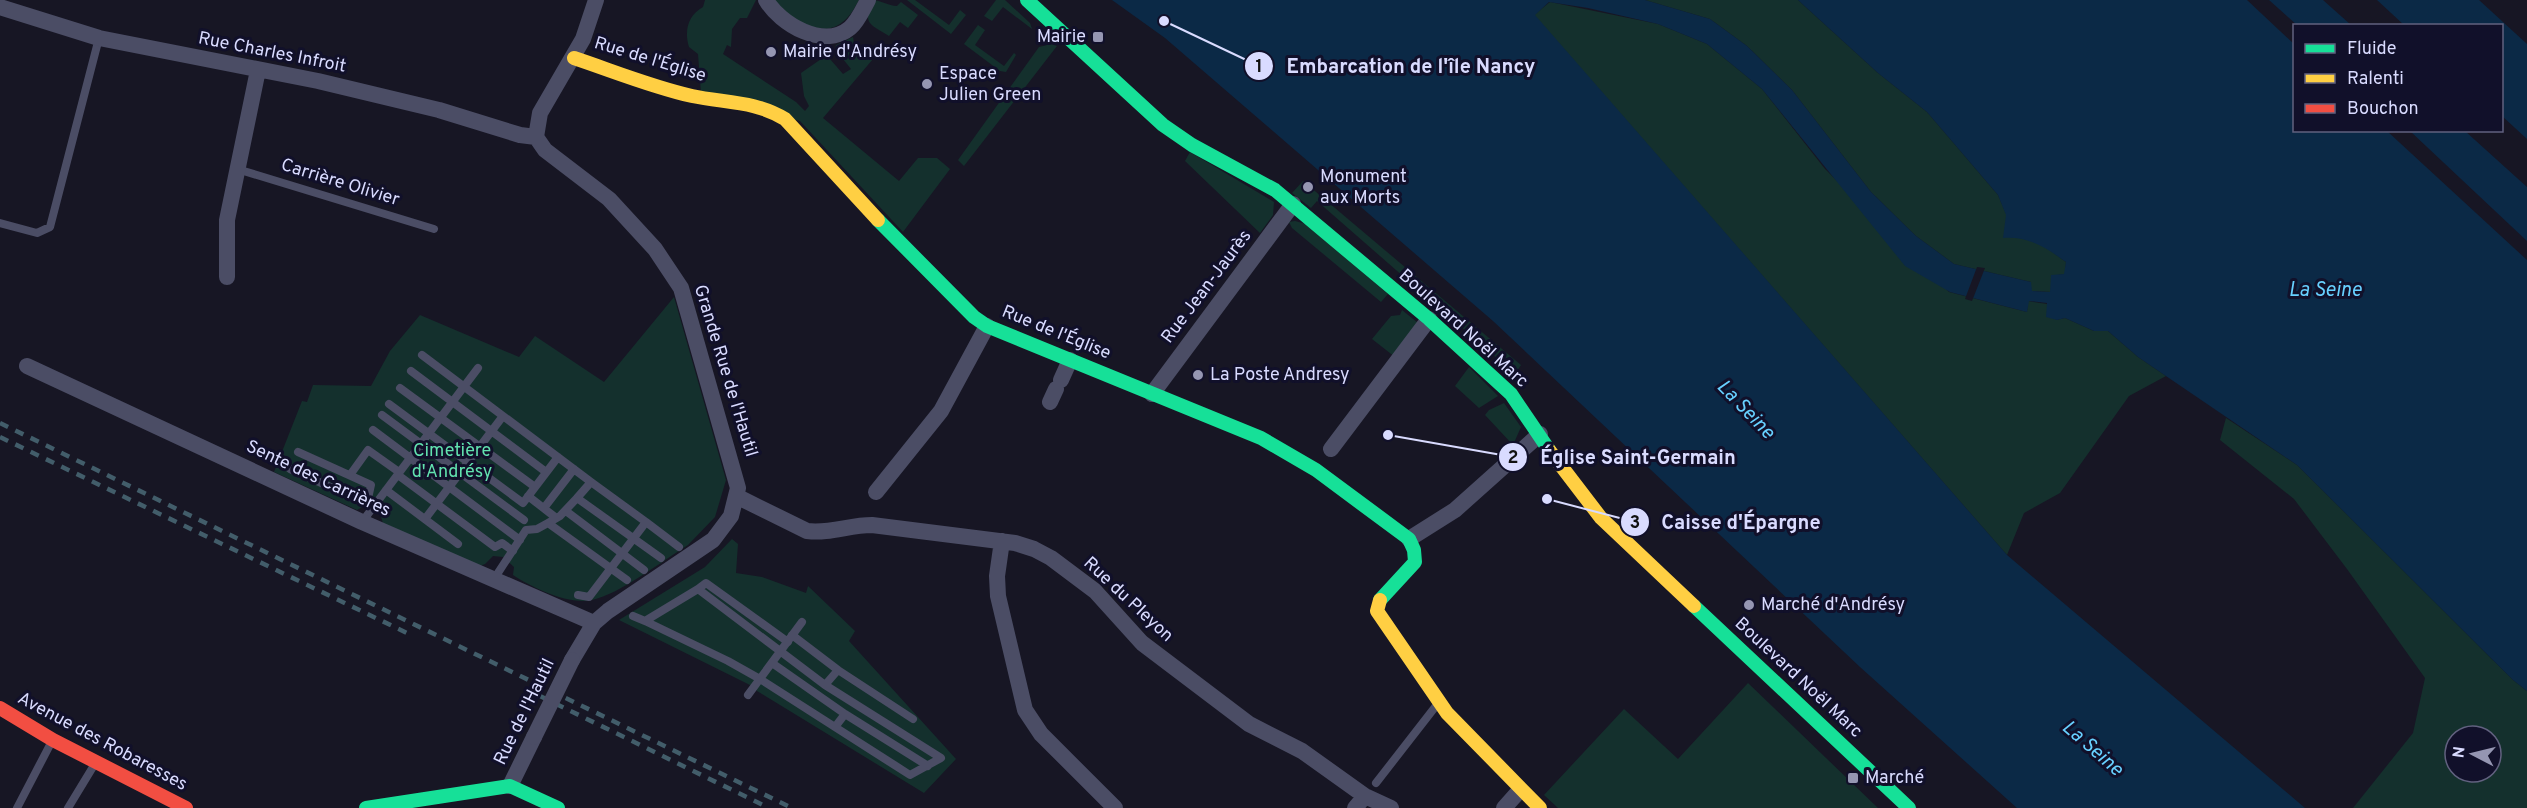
<svg xmlns="http://www.w3.org/2000/svg" width="2527" height="808" font-family="Overpass,sans-serif">
<style>
.green{fill:#14302d;fill-rule:evenodd}
.water{fill:#0b2946}
.pier{fill:#171624}
.lines{fill:none;stroke-linecap:round;stroke-linejoin:round}
.lane{stroke:#4b4d65;stroke-width:8}
.street{stroke:#4b4d65;stroke-width:16}
.fast{stroke:#16e098;stroke-width:14}
.slow{stroke:#ffcf43;stroke-width:14}
.jam{stroke:#f24e42;stroke-width:14}
.rail{stroke:#425d6a;stroke-width:4.5;stroke-dasharray:9 8;stroke-linecap:butt}
.street-bridge{stroke:#4b4d65;stroke-width:16}
.poi-dot{fill:#9596b2;stroke:#11102a;stroke-width:2}
.labels{text-anchor:middle;dominant-baseline:central;stroke-width:6;stroke-linejoin:round;paint-order:stroke}
.poi-label{font-size:18px;fill:#d9dbff;stroke:#11102a;text-anchor:start}
.street-label{font-size:18px;fill:#d9dbff;stroke:#11102a}
.park-label{font-size:18px;fill:#62e2af;stroke:#11102a}
.water-label{font-size:20px;font-style:italic;fill:#67d0ff;stroke:#11102a}
.leader{fill:none;stroke:#d9dbff;stroke-width:2}
.callout-dot{fill:#d9dbff;stroke:#11102a;stroke-width:2}
.mark-label{font-size:18px;text-anchor:middle;font-weight:bold;fill:#111}
.callout-label{font-size:20px;text-anchor:middle;font-weight:bold;fill:#d9dbff;stroke:#11102a;stroke-width:6;stroke-linejoin:round;paint-order:stroke}
</style>
<rect width="100%" height="100%" fill="#171624"/>
<path class="green" d="M705 0H756L747 18H740L732 29 731 47 727 45 723 54 796 102 805 111 809 106 804 96 801 73 824 57 830 59 843 74 851 69 835 49 836 45 853 37 855 49 873 59 823 118 899 181 918 158H937L950 169 903 232 800 121 701 93 698 54 689 47C684 31 688 15 703 7Z
M769 0H859C834 50 801 25 769 0Z
M872 0C881 0 888 6 897 6L901 2 918 15 908 28 900 22 889 36C869 23 863 25 872 0Z
M907 0H915L949 25 960 10 966 15 951 34Z
M996 0H1005L1030 23 1032 29 1003 7 992 21 984 16Z
M1645 0H1798L1878 73 1927 112 1998 195 2016 237 2040 243 2066 262 2065 274 2057 275 2051 292 2031 291V282L1954 264 1916 236 1871 192 1792 90 1747 46 1710 19Z
M1550 2 1658 24 1707 44 1762 89 1825 169 1949 292 2027 312 2028 301 2047 304 2056 320 2065 318 2094 331H2108L2138 357 2166 376 2129 396 2060 493 2024 513 2007 555 1534 15Z
M978 25 985 30 975 45 1004 66 1014 53 1016 55 1006 72 1000 71 964 44Z
M1051 44 1057 46 964 166 958 160 1039 47Z
M1190 152 1274 202 1273 215 1260 233 1185 161Z
M1303 181 1521 365 1515 374 1317 201 1311 208 1292 193Z
M1295 221 1306 224 1388 294 1381 302 1292 228 1289 222Z
M674 297 726 480 715 517 688 545C662 561 620 594 592 600 568 605 533 588 513 575L514 567 503 557 493 556 485 564 478 567 383 523 378 508 366 505 357 510 274 472 302 401 307 402 313 385 371 386 390 351 420 315 519 357 535 336 604 382Z
M1402 310 1418 323 1395 357 1372 339 1391 316 1400 315Z
M1469 367 1498 396 1479 408 1455 386Z
M1504 403 1521 427 1513 445 1485 415 1489 410Z
M2226 418 2297 465 2513 680 2527 691V808H2353L2413 733 2425 678 2347 569 2294 499 2220 440ZM2455 736H2491V772H2455Z
M732 539 738 544 736 573 762 577 806 593 808 586 855 631 849 641 956 759 924 793 757 691 754 687 619 620 705 567Z
M1748 683 1878 808H1558L1544 795 1624 709 1678 759Z"/>
<path class="water" d="M1112 0H1645L1710 19 1747 46 1792 90 1871 192 1916 236 1954 264 2031 282 2032 291 2050 292 2051 275 2064 274 2066 262C2046 248 2029 236 2003 238L2006 215 1998 195 1927 112 1878 73 1798 0H2247L2294 44V130L2387 131 2527 260V691L2513 680 2297 465 2138 357 2108 331H2094L2065 318 2057 320 2046 317 2047 303 2029 301 2027 312 1950 292 1905 266 1762 89 1707 44 1658 24 1588 8 1549 2 1535 15 2007 555 2305 808H2017L1860 667 1493 321 1165 38Z
M2269 0H2323L2351 25H2297Z
M2377 0H2479L2527 44V139L2502 116V26L2404 25Z
M2410 131H2465L2527 187V241Z"/>
<path class="pier" d="M1977 267 1985 268 1972 301 1965 299Z"/>
<g class="lines">
<path class="lane" d="M237 169 434 229
M0 223 37 233 50 227 99 38
M422 355 591 482
M411 371 546 472
M400 388 535 487
M389 404 523 503 558 457
M382 415 524 520
M373 430 520 540
M290 469 364 502 369 494 371 485 298 452
M350 475 368 450 399 472
M398 475 495 547 502 543 513 551
M386 490 458 544
M528 496 555 517
M577 498 591 482 646 522
M544 508 574 469
M566 511 644 570
M425 519 503 416
M362 522 478 368
M548 523 560 516 577 498 661 558
M494 579 526 530 537 529 548 523 627 580
M698 589 706 583 788 642
M578 595 589 597 646 522 679 547
M633 616 645 621 728 661 760 679 910 775 941 758 825 685 698 589 645 621
M792 635 838 670 825 685
M772 663 845 714
M838 670 913 719
M748 695 802 622
M835 727 845 714 928 766
M1376 783 1439 702
M17 808 52 741
M68 808 96 762"/>
<path class="street" d="M766 0C780 24 824 50 850 28 858 21 863 9 868 0
M0 7 99 38 318 81 439 110 520 135 536 137
M227 277V220L258 70
M27 366 362 522 594 623
M1061 380 1070 360
M1152 394 1293 204
M1050 402 1056 389
M1331 449 1429 319
M876 492 941 411 987 326
M738 497 807 531C830 534 849 525 872 525L1015 543 1034 549 1051 558 1095 591 1142 643 1249 724 1302 751 1365 796 1391 808
M1409 539 1455 510 1540 434
M1002 541 997 576 998 596 1025 710 1041 734 1115 808
M572 660 594 623 608 611 713 540 731 516 738 488 681 288 655 249 609 199 545 150 536 137 540 113 583 39 596 0
M510 786 534 737
M1355 808 1365 796
M1504 808 1520 790"/>
<path class="fast" d="M1027 0 1163 125 1192 145 1275 190 1429 319 1511 394 1549 450
M878 220 974 317 987 326 1261 438 1316 470 1409 539 1414 550 1415 562 1380 600
M1694 606 1909 808
M366 808 510 786 558 808"/>
<path class="slow" d="M574 58C613 71 652 87 692 96 725 103 756 101 785 119L878 220
M1549 450 1601 518 1694 606
M1380 600 1377 611 1447 713 1540 808"/>
<path class="jam" d="M0 708 53 740 186 808"/>
<path class="rail" d="M0 423 792 808
M0 437 407 633
M540 696 769 808"/>
<path class="street-bridge" d="M534 737 572 660"/>
</g>
<g class="poi-dot">
<rect x="1092" y="31" width="12" height="12" rx="3"/>
<circle cx="771" cy="52" r="6"/>
<circle cx="927" cy="84" r="6"/>
<circle cx="1308" cy="187" r="6"/>
<circle cx="1198" cy="375" r="6"/>
<circle cx="1749" cy="605" r="6"/>
<rect x="1847" y="772" width="12" height="12" rx="3"/>
</g>
<g class="labels">
<g class="poi-label">
<text x="1086" y="37" text-anchor="end">Mairie</text>
<text x="783" y="52">Mairie d'Andrésy</text>
<text x="939" y="74">Espace<tspan x="939" dy="21">Julien Green</tspan></text>
<text x="1320" y="177">Monument<tspan x="1320" dy="21">aux Morts</tspan></text>
<text x="1210" y="375">La Poste Andresy</text>
<text x="1761" y="605">Marché d'Andrésy</text>
<text x="1865" y="778">Marché</text>
</g>
<g class="street-label">
<text transform="translate(272 53) rotate(11)">Rue Charles Infroit</text>
<text transform="translate(650 60) rotate(17)">Rue de l'Église</text>
<text transform="translate(340 183) rotate(17)">Carrière Olivier</text>
<text transform="translate(1207 287) rotate(-53)">Rue Jean-Jaurès</text>
<text transform="translate(1463 329) rotate(42)">Boulevard Noël Marc</text>
<text transform="translate(1056 333) rotate(22)">Rue de l'Église</text>
<text transform="translate(725 371) rotate(73)">Grande Rue de l'Hautil</text>
<text transform="translate(318 479) rotate(25)">Sente des Carrières</text>
<text transform="translate(1128 600) rotate(43)">Rue du Pleyon</text>
<text transform="translate(1798 678) rotate(43)">Boulevard Noël Marc</text>
<text transform="translate(525 712) rotate(-64)">Rue de l'Hautil</text>
<text transform="translate(102 742) rotate(28)">Avenue des Robaresses</text>
</g>
<g class="park-label">
<text x="452" y="451">Cimetière<tspan x="452" dy="21">d'Andrésy</tspan></text>
</g>
<g class="water-label">
<text x="2325" y="291">La Seine</text>
<text transform="translate(1745 410) rotate(46)">La Seine</text>
<text transform="translate(2092 749) rotate(41)">La Seine</text>
</g>
</g>
<path class="leader" d="M1164 21L1259 66M1388 435L1513 457M1547 499L1635 522"/>
<g class="callout-dot">
<circle cx="1164" cy="21" r="6"/>
<circle cx="1388" cy="435" r="6"/>
<circle cx="1547" cy="499" r="6"/>
<circle cx="1259" cy="66" r="15"/>
<circle cx="1513" cy="457" r="15"/>
<circle cx="1635" cy="522" r="15"/>
</g>
<g class="mark-label">
<text x="1259" y="72">1</text>
<text x="1513" y="463">2</text>
<text x="1635" y="528">3</text>
</g>
<g class="callout-label">
<text x="1411" y="73">Embarcation de l'île Nancy</text>
<text x="1638" y="464">Église Saint-Germain</text>
<text x="1741" y="529">Caisse d'Épargne</text>
</g>
<rect x="2293" y="24" width="210" height="108" fill="#11102a" stroke="#61617f" stroke-width="1.5"/>
<rect x="2305" y="44" width="30" height="9" fill="#16e098" stroke="#61617f" stroke-width="1.5"/>
<text x="2347" y="54" font-size="18" fill="#d9dbff">Fluide</text>
<rect x="2305" y="74" width="30" height="9" fill="#ffcf43" stroke="#61617f" stroke-width="1.5"/>
<text x="2347" y="84" font-size="18" fill="#d9dbff">Ralenti</text>
<rect x="2305" y="104" width="30" height="9" fill="#f24e42" stroke="#61617f" stroke-width="1.5"/>
<text x="2347" y="114" font-size="18" fill="#d9dbff">Bouchon</text>
<g transform="translate(2473 754) rotate(277)"><circle r="28" fill="#11102a" stroke="#61617f" stroke-width="1.5"/>
<path d="M0-4.5L10 22L0 15L-10 22Z" fill="#9596b2"/>
<text y="-9" font-size="16" font-weight="bold" text-anchor="middle" fill="#d9dbff">N</text>
</g>
</svg>
